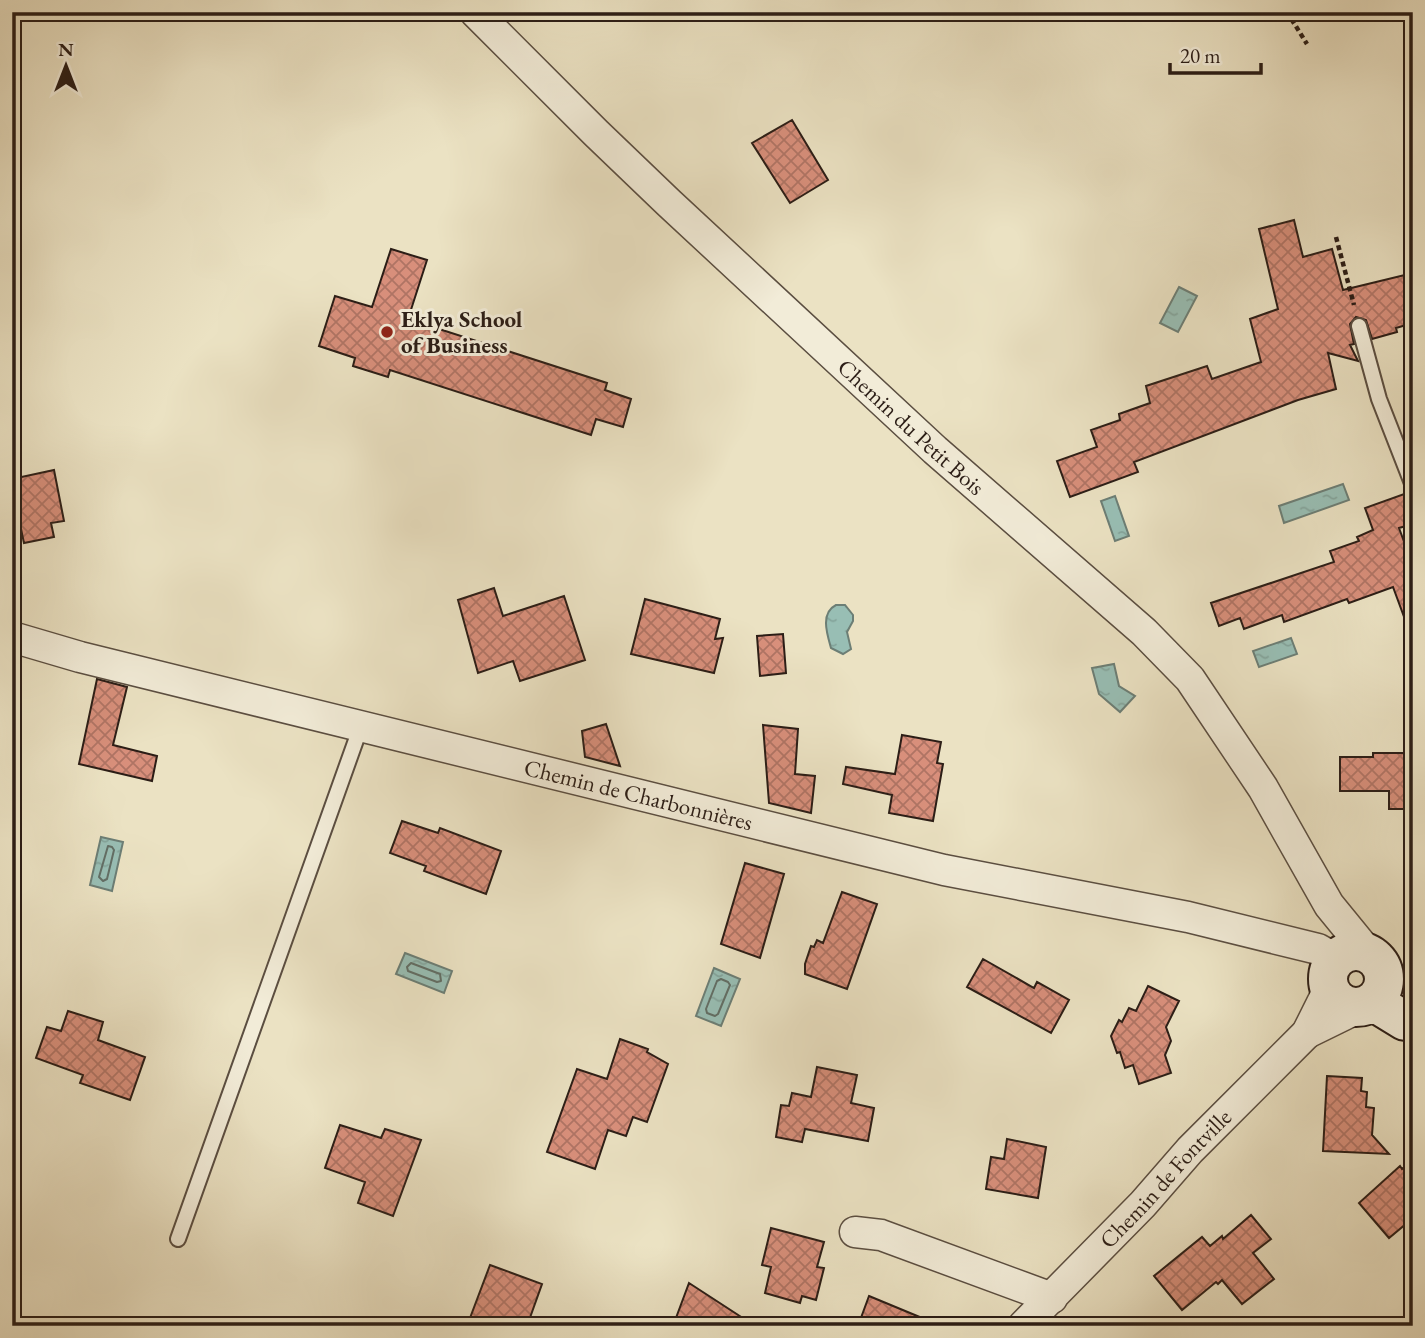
<svg xmlns="http://www.w3.org/2000/svg" width="1425" height="1338" font-family="'EB Garamond',serif">
<style>
.water{fill:url(#water-ripples);stroke:#6c7e75;stroke-width:2}
.lines{fill:none;stroke-linecap:round;stroke-linejoin:round}
.shore{stroke:#626e65;stroke-width:2}
.building{fill:url(#building-cross-hatch);stroke:#2b1d16;stroke-width:2}
.lane-casing{stroke:#5b4e41;stroke-width:18}
.street-casing{stroke:#5b4e41;stroke-width:33}
.secondary-casing{stroke:#2b1d16;stroke-width:42}
.path{stroke:#2b1d16;stroke-width:4.5;stroke-dasharray:5 3.5;stroke-linecap:butt}
.lane{stroke:#f2ecd8;stroke-width:14}
.street{stroke:#f2ecd8;stroke-width:30}
.secondary{stroke:#f2ecd8;stroke-width:38}
.poi-dot{fill:#8f2418;stroke:#f2ecd8;stroke-width:2.5}
.labels{text-anchor:middle;dominant-baseline:central;stroke-width:6;stroke-linejoin:round;paint-order:stroke}
.poi-label{font-size:23px;font-weight:bold;fill:#2b1d16;stroke:#f2ecd8;text-anchor:start}
.street-label{font-size:23px;fill:#2b1d16;stroke:#f2ecd8}
</style>
<defs>
<pattern id="water-ripples" width="26" height="14" patternUnits="userSpaceOnUse" patternTransform="scale(1.75)"><rect width="26" height="14" fill="#98beb4"/><path d="M2 4q2-2 4 0t4 0M15 11q2-2 4 0t4 0" fill="none" stroke="#83a39a"/></pattern>
<pattern id="building-cross-hatch" width="8" height="8" patternUnits="userSpaceOnUse" patternTransform="scale(1.75)"><rect width="8" height="8" fill="#d88f7b"/><path d="M0 0l8 8M0 8l8-8" fill="none" stroke="#af7464"/></pattern>
</defs>
<rect width="100%" height="100%" fill="#ebe2c3"/>
<filter id="stains"><feTurbulence type="fractalNoise" baseFrequency=".00286" numOctaves="4"/><feColorMatrix values="0 0 0 0 .2 0 0 0 0 .09 0 0 0 0 .02 0 0 0 .5 -.17"/></filter>
<radialGradient id="worn" r=".72"><stop offset=".6" stop-color="#630" stop-opacity="0"/><stop offset="1" stop-color="#630" stop-opacity=".3"/></radialGradient>
<path class="water" d="M1179 287 1197 296 1178 332 1160 323Z
M1343 484 1349 500 1284 523 1279 506Z
M1115 496 1129 536 1115 541 1101 501Z
M836 605H845L853 615V621L847 632 851 649 843 654 831 648C827 634 820 613 836 605Z
M1291 638 1297 654 1259 667 1253 651Z
M1114 664 1119 686 1135 696 1120 712 1099 694 1092 668Z
M101 837 123 842 112 891 90 885Z
M405 953 452 971 444 993 396 974Z
M714 968 740 979 721 1026 696 1016Z"/>
<g class="lines">
<path class="shore" d="M108 846 112 847 114 850 107 879 103 881 99 877Z
M411 963 440 974 441 981 437 982 408 971 407 967Z
M721 979 728 982 730 985 718 1014 715 1016 707 1013 706 1009 717 981Z"/>
</g>
<path class="building" d="M792 120 828 180 790 203 752 143Z
M1294 220 1303 257 1332 249 1343 290 1413 273V323L1396 328 1397 332 1372 339 1366 320 1356 317 1350 324 1354 344 1350 345 1358 361 1328 353 1336 389 1298 400 1134 462 1138 472 1070 497 1057 461 1097 447 1091 430 1120 420 1119 414 1150 403 1146 386 1207 366 1212 379 1261 362 1250 319 1278 309 1259 229Z
M391 249 427 260 408 319 607 383 605 390 631 399 623 427 596 419 591 435 390 370 388 377 353 366 355 358 319 346 335 296 372 307Z
M54 470 64 521 51 523 54 537 24 543 21 529 12 531V479Z
M1407 493 1413 510V524L1399 528 1413 566V632L1410 633 1393 587 1349 603 1347 599 1284 622 1282 615 1244 629 1240 618 1219 626 1211 603 1334 562 1330 551 1359 541 1357 537 1373 530 1365 508Z
M494 588 503 616 564 596 585 660 520 681 513 661 478 673 458 600Z
M645 599 720 619 715 639 723 638 714 673 631 654Z
M783 634 786 673 760 676 757 636Z
M97 679 127 687 113 745 157 756 152 781 79 764Z
M606 724 620 766 585 757 582 731Z
M763 725 798 729 795 774 815 776 811 813 769 803Z
M902 735 941 742 937 763 943 764 933 821 889 813 892 795 843 784 846 767 895 774Z
M1373 753H1413V809H1389V791H1340V757H1373Z
M402 821 438 833 440 828 501 851 486 894 424 871 426 866 390 853Z
M745 863 784 874 760 958 721 944Z
M842 892 877 904 847 989 805 974V964L811 946 814 947 817 940 823 943Z
M983 959 1034 988 1037 982 1069 1000 1051 1033 967 987Z
M1148 986 1179 1001 1166 1027 1171 1041 1165 1055 1171 1073 1139 1084 1133 1065 1125 1068 1120 1052 1117 1053 1111 1036 1119 1020 1122 1022 1129 1008 1136 1011Z
M68 1011 103 1022 98 1040 145 1057 130 1100 80 1083 83 1075 36 1058 47 1027 61 1031Z
M620 1039 648 1049 647 1052 668 1064 647 1122 633 1117 626 1136 608 1130 595 1169 547 1152 577 1069 607 1079Z
M817 1067 857 1075 851 1103 874 1108 868 1141 805 1129 802 1142 776 1137 781 1105 789 1106 792 1093 811 1097Z
M1327 1076 1362 1078 1361 1091 1367 1092 1366 1107 1374 1108 1372 1135 1389 1154 1323 1151Z
M340 1125 381 1138 385 1129 421 1140 393 1216 358 1203 365 1182 325 1168Z
M1007 1139 1046 1147 1038 1198 986 1189 991 1157 1004 1159Z
M1413 1160V1218L1389 1238 1359 1203 1400 1166 1402 1169Z
M1251 1215 1271 1239 1253 1253 1274 1279 1242 1304 1222 1280 1218 1284 1216 1282 1182 1310 1154 1276 1202 1237 1210 1246 1222 1236 1223 1239Z
M771 1228 824 1242 817 1267 824 1268 816 1300 802 1296 800 1303 765 1293 771 1267 762 1265Z
M490 1265 542 1284 527 1326H467Z
M689 1283 755 1326H673Z
M869 1296 939 1325V1326H858Z"/>
<g class="lines">
<g class="lane-casing">
<path id="lane" d="M1359 326 1379 399 1413 486
M178 1239 361 726"/>
</g>
<g class="street-casing">
<g id="street">
<path id="s1" d="M475 12 596 133 669 203 935 450 1144 632 1190 679 1263 788 1329 905 1369 954"/>
<path id="s2" d="M12 637 80 657 944 870 1188 917 1318 949 1336 959"/>
<path d="M1307 1033 1360 1007"/>
<path d="M855 1232 881 1235 1052 1298"/>
<path id="s3" d="M1023 1326 1143 1204 1190 1150 1307 1033 1329 989"/>
</g>
</g>
<g class="secondary-casing">
<path id="secondary" d="M1328 979a28 28 0 1 1 56 0a28 28 0 1 1-56 0Z
M1374 1002 1405 1021H1413"/>
</g>
<path class="path" d="M1287 12 1307 44
M1336 237 1354 305"/>
<use href="#lane" class="lane"/>
<use href="#street" class="street"/>
<use href="#secondary" class="secondary"/>
</g>
<circle class="poi-dot" cx="387" cy="332" r="7"/>
<g class="labels">
<g class="poi-label">
<text x="401" y="319">Eklya School<tspan x="401" dy="26">of Business</tspan></text>
</g>
<g class="street-label">
<text stroke="none"><textPath href="#s1" startOffset="602">Chemin du Petit Bois</textPath></text>
<text stroke="none"><textPath href="#s2" startOffset="646">Chemin de Charbonnières</textPath></text>
<text stroke="none"><textPath href="#s3" startOffset="205">Chemin de Fontville</textPath></text>
</g>
</g>
<rect width="1425" height="1338" fill="none" stroke="#ebe2c3" stroke-width="42"/>
<rect x="14" y="14" width="1397" height="1310" fill="none" stroke="#2b1d16" stroke-width="3.5"/>
<rect x="21" y="21" width="1383" height="1296" fill="none" stroke="#2b1d16" stroke-width="2"/>
<g transform="translate(66 66)" stroke="#f2ecd8" stroke-width="5" paint-order="stroke">
<path d="M0-5L12 26L0 18L-12 26Z" fill="#2b1d16"/>
<text y="-10" font-size="19" font-weight="bold" text-anchor="middle" fill="#2b1d16">N</text>
</g>
<path d="M1170 63v10h91v-10" fill="none" stroke="#2b1d16" stroke-width="3.5"/>
<text x="1180" y="63" font-size="21" fill="#2b1d16" stroke="#f2ecd8" stroke-width="5" paint-order="stroke">20 m</text>
<rect width="100%" height="100%" filter="url(#stains)"/>
<rect width="100%" height="100%" fill="url(#worn)"/>
</svg>
